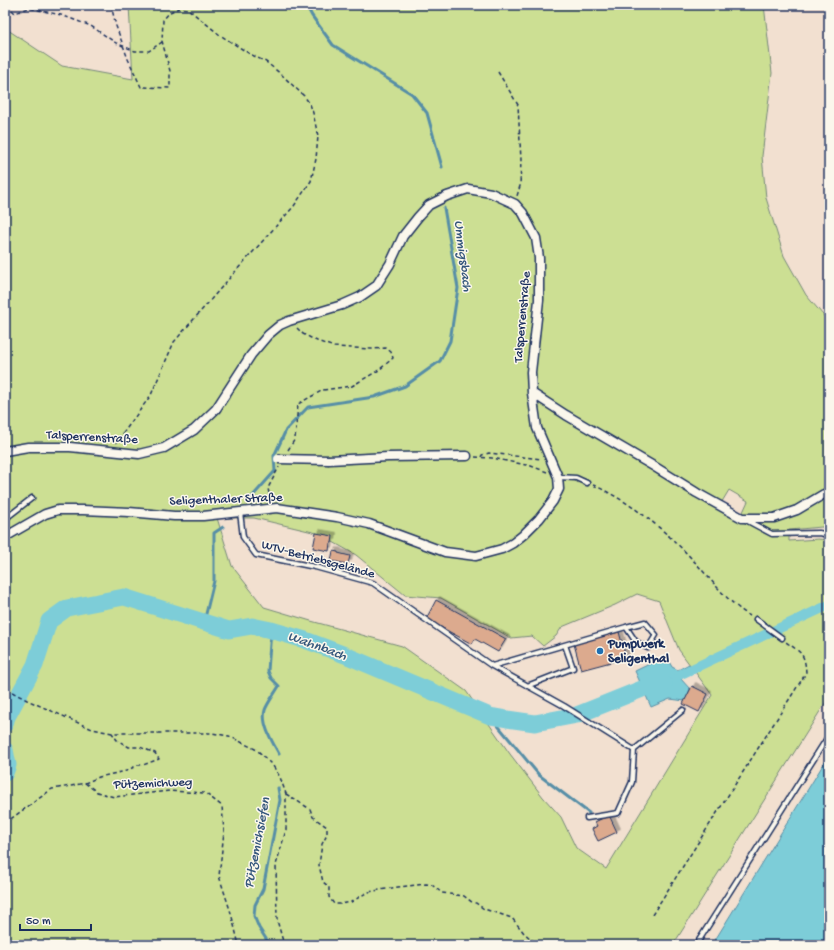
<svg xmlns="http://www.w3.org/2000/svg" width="834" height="950" font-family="'Gochi Hand',sans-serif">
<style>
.green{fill:#ccdf93;stroke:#748778;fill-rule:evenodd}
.water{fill:#7dcdd8;stroke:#568ea7}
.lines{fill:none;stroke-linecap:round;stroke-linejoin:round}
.stream{stroke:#568ea7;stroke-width:3}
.canal{stroke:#7dcdd8;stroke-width:10}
.river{stroke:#7dcdd8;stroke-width:17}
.building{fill:#dcaa8e;stroke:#1b2f5e;filter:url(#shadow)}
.lane-casing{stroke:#1b2f5e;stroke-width:7}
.street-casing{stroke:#1b2f5e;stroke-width:11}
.path{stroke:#1b2f5e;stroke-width:1.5;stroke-dasharray:4 3;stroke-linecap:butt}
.lane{stroke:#fbf7ec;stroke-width:4}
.street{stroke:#fbf7ec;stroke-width:8}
.street-bridge-casing{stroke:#1b2f5e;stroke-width:11;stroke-linecap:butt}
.street-bridge{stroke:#fbf7ec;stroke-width:8}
.poi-dot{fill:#1f6fb2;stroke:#fbf7ec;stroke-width:1.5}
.labels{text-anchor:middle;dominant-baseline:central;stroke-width:3;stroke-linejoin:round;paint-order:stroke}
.street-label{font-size:13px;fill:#1b2f5e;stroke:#fbf7ec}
.poi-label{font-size:13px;font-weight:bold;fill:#1b2f5e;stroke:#fbf7ec;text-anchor:start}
.water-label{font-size:14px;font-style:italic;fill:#34567c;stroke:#fbf7ec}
</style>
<defs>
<filter id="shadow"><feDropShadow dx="3.5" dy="-3.5" stdDeviation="0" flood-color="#0004"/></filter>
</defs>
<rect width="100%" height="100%" fill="#f2e0d0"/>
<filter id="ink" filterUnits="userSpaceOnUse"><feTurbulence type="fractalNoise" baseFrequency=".025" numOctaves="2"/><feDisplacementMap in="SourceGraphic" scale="8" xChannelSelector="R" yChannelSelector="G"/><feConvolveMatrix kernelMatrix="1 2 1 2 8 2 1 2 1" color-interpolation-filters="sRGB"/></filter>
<g filter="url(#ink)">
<path class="green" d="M129 5H764L772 73 762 156 766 198 784 256 806 295 829 322V528L822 527 789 530V541L818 539 829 540V697L673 945H5V28L62 66 133 79ZM729 490 748 501 743 512 740 516 720 505ZM217 518H254L317 533 356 555 405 595 441 598 511 638 532 636 543 646 556 636 562 627 615 605 637 594 659 601 679 650 712 695 606 869 576 848 561 817 543 797 510 754 466 691 402 646 311 621 264 607 232 566Z"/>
<path class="water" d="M666 656 672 667 678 670 689 664 693 672 680 678 690 689 685 701 670 699 651 707 635 671Z
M829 755V945H712Z"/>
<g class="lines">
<path class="stream" d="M306 5 312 16 333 45 412 94 427 113 442 167
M251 498 275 471 274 456 286 430 308 407 374 397 405 386 440 361 450 341 458 288 444 208
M204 622 214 581V533L223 527
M271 630 268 671 271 678 279 686C275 693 267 704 265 710 261 724 273 743 279 754
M490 716 539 775 589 813
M270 945 259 928 254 916 255 905 263 889 280 800 278 788"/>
<path class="canal" d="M679 675 829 605"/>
<path class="river" d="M5 724 7 717 35 665 49 621 67 608 124 597 229 630 252 626 271 630 305 640 345 655 490 716 507 719 535 723 577 715 642 689 660 683 664 684
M5 750 8 765 5 773"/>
</g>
<path class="building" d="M316 533 333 536 332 543H330L329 551 313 548Z
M333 551 338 552V553L350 556 348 564 331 561Z
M436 600 506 639 498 652 475 639 472 644 426 619Z
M619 632 626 658 581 670 574 644Z
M692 686 708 694 699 712 683 704Z
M609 815 617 832 598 841 592 829 597 826 595 822Z"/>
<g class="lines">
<g class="lane-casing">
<path id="lane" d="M558 477 576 478 587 483
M240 512 243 537 256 555 315 567 373 583 492 666 564 706 634 750
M5 519 32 498
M744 519 772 534 819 533 829 535
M756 619 782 638
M492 666 626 627 645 622 656 635 648 648 636 642 626 627
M5 683 7 686 5 691
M527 686 573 668 565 645
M587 818 618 813 632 782 634 750 683 710
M696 945 829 735"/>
</g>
<g class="street-casing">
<path id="street" d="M532 393 566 415 655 467 697 493 742 518H774L797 510 824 494H829
M5 451 28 447H70L139 454 164 448 194 430 216 409 251 355 268 335 280 325 289 321 342 305 360 297 376 286 390 264 403 236 418 217 429 205 447 196 468 189 491 193 515 204 523 213 536 238 539 258V300L531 372 532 393 537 428 558 477 559 489 553 501 539 519 523 535 513 543 502 549 476 556 445 552 369 524 337 517 277 508 203 516H174L129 512 83 510H58L45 514 5 537
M329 460 388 457 467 456"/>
</g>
<path class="path" d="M7 5 15 13 29 8 61 15 91 26 116 43 135 51H149L162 42
M111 5 116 26 128 59 141 87 170 88V71L162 41 163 20 170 12 179 8 188 9 220 35 250 54 266 62 282 75 304 96 310 104 313 113 318 136 316 159 311 181 294 206 227 281 174 342 151 395 116 443
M498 72 518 105 521 160 520 186 517 196
M288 450 295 439 298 404 323 390 352 386 379 370 393 358 391 352 386 348 371 349 334 347 317 341 303 334 297 328
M475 457 492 458 531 466 547 472
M481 457 482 455 489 453 541 459
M593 485C630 501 665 530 693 560 711 579 727 602 750 616
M271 500 269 494 268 488 279 467
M12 692 27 700 92 729 112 733H212L229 736 257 750 273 766 280 777 286 794V830L276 865 277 920 284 945
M85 783 97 792 114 797 169 791 205 793 222 806 224 832 219 876 231 913 239 945
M286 794 310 809 313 817 327 827V835L322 844 319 865 323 882 329 887V897L334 904H341L351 902 368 892 398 887 426 884 432 885 442 893 464 896 473 903H476L484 909 512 918 524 933 538 945
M5 823 52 789 71 786 85 783 99 777 126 771 138 765H143L159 759 155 753 140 747H129L117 740 112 733
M652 915 806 673C805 653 801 653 786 642"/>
<use href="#lane" class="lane"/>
<use href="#street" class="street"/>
<g class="street-bridge-casing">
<path id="street-bridge" d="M278 459 329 460"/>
</g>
<use href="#street-bridge" class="street-bridge"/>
</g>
</g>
<circle class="poi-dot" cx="600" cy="651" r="4"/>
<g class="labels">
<g class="street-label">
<text transform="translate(523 317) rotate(-85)">Talsperrenstraße</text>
<text transform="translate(92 438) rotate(3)">Talsperrenstraße</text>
<text transform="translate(226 500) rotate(-2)">Seligenthaler Straße</text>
<text transform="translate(318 560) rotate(15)">WTV-Betriebsgelände</text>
<text transform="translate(153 784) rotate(-2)">Pützemichweg</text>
</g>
<g class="poi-label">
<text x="608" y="644">Pumpwerk<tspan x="608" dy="15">Seligenthal</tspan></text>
</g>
<g class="water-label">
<text transform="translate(462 256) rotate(83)">Ummigsbach</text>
<text transform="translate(317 647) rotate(20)">Wahnbach</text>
<text transform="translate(258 843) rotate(-79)">Pützemichsiefen</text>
</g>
</g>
<rect width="834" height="950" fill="none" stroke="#fbf7ec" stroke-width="20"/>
<rect x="10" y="10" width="814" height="930" fill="none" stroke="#1b2f5e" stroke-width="1.5" filter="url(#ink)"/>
<path d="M20 924v6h71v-6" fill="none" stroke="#1b2f5e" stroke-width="2"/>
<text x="26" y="924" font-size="12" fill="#1b2f5e" stroke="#fbf7ec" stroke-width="3" paint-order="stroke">50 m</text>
</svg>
